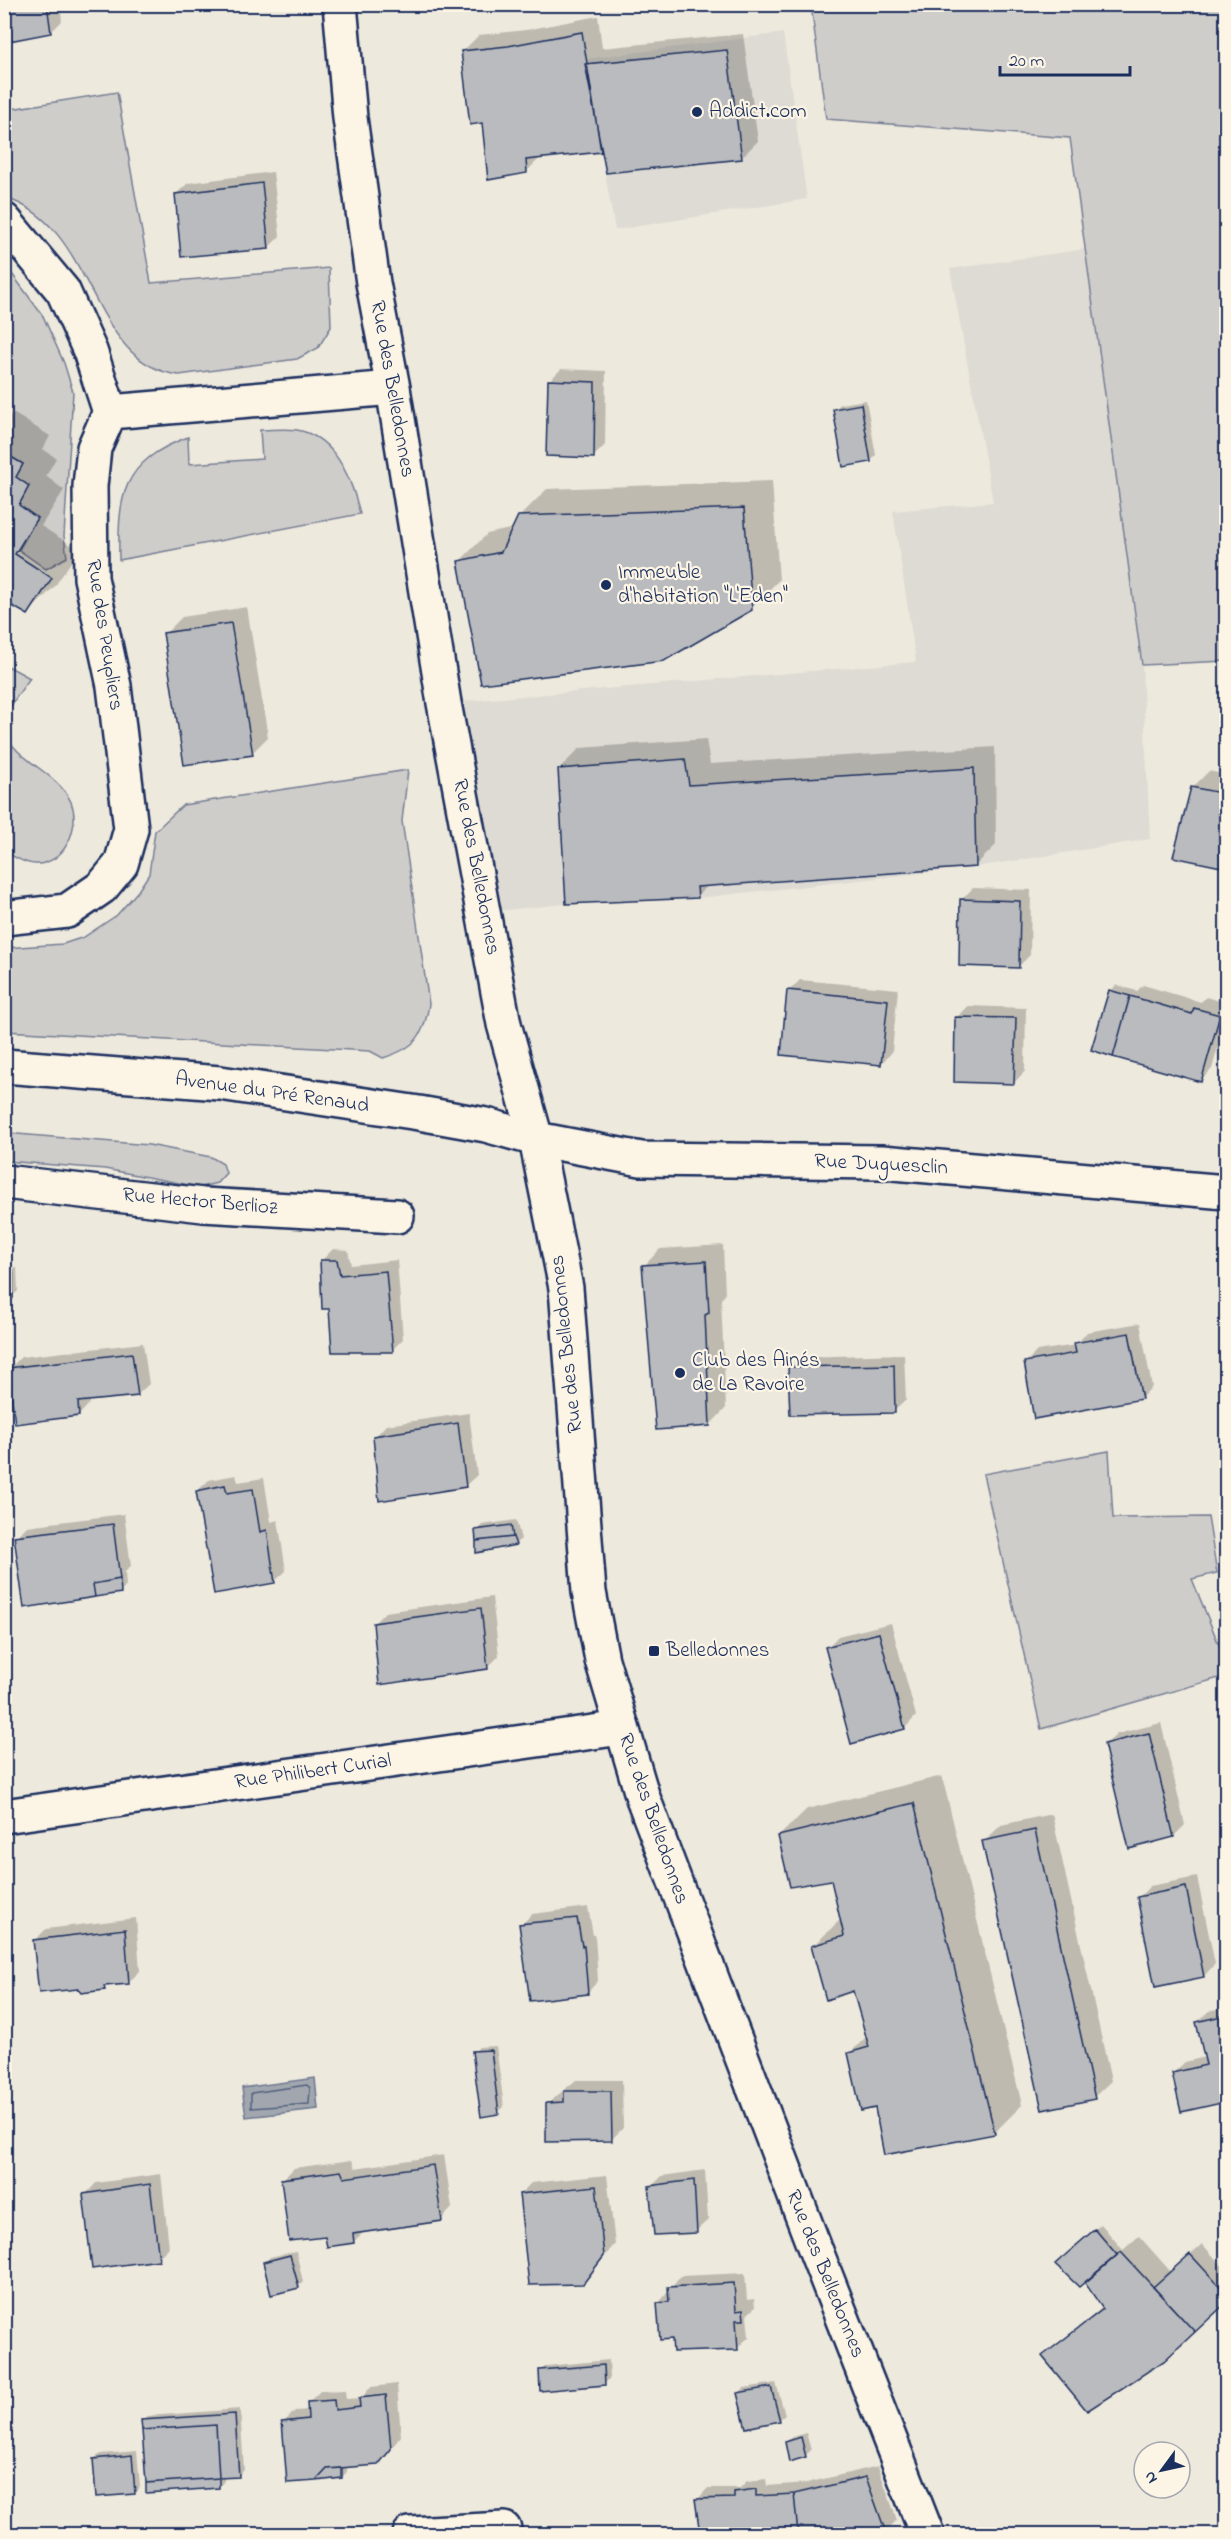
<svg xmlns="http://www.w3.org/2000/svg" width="1231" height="2539" font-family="'Indie Flower',sans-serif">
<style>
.built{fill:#dedbd4}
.green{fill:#cfcdca;stroke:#757e94;stroke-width:1.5}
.water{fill:#a2a7af;stroke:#6c778f;stroke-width:1.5}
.shadow{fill:#0003}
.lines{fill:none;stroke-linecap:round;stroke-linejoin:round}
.shore{stroke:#515f7e;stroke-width:1.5}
.building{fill:#babbbe;stroke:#1b2f5e;stroke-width:1.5}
.street-casing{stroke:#1b2f5e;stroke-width:38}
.secondary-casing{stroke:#1b2f5e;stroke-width:38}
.street{stroke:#fcf5e5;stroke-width:33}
.secondary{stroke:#fcf5e5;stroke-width:33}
.poi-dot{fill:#1b2f5e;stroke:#fcf5e5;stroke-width:2}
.labels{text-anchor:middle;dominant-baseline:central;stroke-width:4.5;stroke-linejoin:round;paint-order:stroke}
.poi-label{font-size:21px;fill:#1b2f5e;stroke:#fcf5e5;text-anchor:start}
.street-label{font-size:21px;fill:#1b2f5e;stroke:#fcf5e5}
</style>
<rect width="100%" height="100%" fill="#eee9dd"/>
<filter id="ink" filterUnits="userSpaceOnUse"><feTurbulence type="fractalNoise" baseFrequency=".0167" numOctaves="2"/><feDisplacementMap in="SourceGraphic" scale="12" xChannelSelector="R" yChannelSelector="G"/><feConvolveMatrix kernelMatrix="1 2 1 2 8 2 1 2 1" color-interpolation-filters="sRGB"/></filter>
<g filter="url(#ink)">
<path class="built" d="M783 33 807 199 615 230 585 59Z
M1085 249 1142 665 1150 839 976 867 698 898 566 904 485 912 444 703 916 662 893 511 993 502 950 269Z"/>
<path class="green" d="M811 5H1226V661L1142 665 1070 138 826 119Z
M117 92 151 283 329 268 331 327 318 348 297 359 179 375C88 364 97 225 5 198V110Z
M4 263 43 316 64 363 73 392 64 536 67 557 46 569 19 550 37 518 19 505 29 486 16 477 23 464 5 453Z
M260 430C271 430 285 428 297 430 336 437 352 480 360 514L119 560C118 496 121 462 188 437L189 464 262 459Z
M4 664 30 678C20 692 2 713 6 732 11 758 58 772 71 802 81 826 65 865 35 864 24 864 15 856 5 853Z
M408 770 402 821 429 1004C424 1037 415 1048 383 1058L370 1051 5 1031V948L63 944 84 937 117 915 138 891 149 874 155 831 183 805Z
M5 1133 149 1145 185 1152 211 1157 223 1164 226 1173 217 1183 200 1187 105 1169 5 1161Z
M1109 1451 1113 1518 1208 1517 1217 1573 1192 1579 1226 1662V1676L1041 1729 983 1474Z"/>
<path class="water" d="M315 2078 318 2109 246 2117 242 2088Z"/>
<path class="shadow" d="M4 4H60L62 21 51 32Z
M598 16 602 48 743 34 758 141 741 158 603 150 542 156 526 172 484 121 463 51 479 35 526 30Z
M273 172 280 236 269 247 176 194 188 183Z
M561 369 606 371 605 445 593 457 550 380Z
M866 400 876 455 871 461 834 410 840 404Z
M13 413 50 436 43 449 56 458 46 476 64 490 41 526 79 550 55 586 27 614 13 605 4 614V422Z
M772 481 779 580 751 608 459 562 487 534 514 528 519 517 547 489Z
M247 607 268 737 252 753 165 634 182 617Z
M706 739 710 764 995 747 996 845 975 866 709 885 697 896 559 769 580 748Z
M1209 771 1226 775V867L1175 856 1192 788Z
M973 888 1031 890 1030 955 1018 967 961 900Z
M800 980 898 989 892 1052 881 1064 789 991Z
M1116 985 1137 991 1143 985 1201 1002 1206 997 1226 1003V1019L1212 1069 1200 1081 1111 991Z
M968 1006 1026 1008 1025 1071 1014 1083 956 1018Z
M723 1245 725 1295 721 1299 726 1408 710 1425 644 1266 660 1249Z
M333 1249 348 1250 351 1265 397 1260 403 1339 392 1350 330 1308 322 1260Z
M17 1267 18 1291 12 1296H4V1271Z
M1140 1323 1152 1387 1141 1398 1025 1363 1037 1351 1076 1345 1087 1332Z
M143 1343 149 1384 137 1395 90 1400V1403L79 1415 10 1368 21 1357Z
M904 1354 906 1400 894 1411 790 1368 801 1357Z
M4 1385H9L10 1414 5 1419Z
M469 1413 477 1475 465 1486 375 1437 386 1425Z
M236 1475 238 1482 264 1478 271 1522 278 1520 286 1571 274 1582 197 1491 209 1480Z
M124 1514 131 1566 125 1572 126 1586 120 1592 16 1537 27 1526Z
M516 1520 521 1539 515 1544 477 1530 482 1525Z
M492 1597 499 1656 488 1667 374 1623 385 1612Z
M891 1623 916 1716 905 1728 827 1648 838 1636Z
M1161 1723 1185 1825 1174 1836 1105 1745 1117 1734Z
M942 1776 1022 2105 994 2133 876 2107 849 2054 868 2035 854 1989 813 1946 842 1918 832 1878 779 1836 807 1809Z
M1052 1814 1111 2081 1094 2097 984 1842 1001 1825Z
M1197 1877 1215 1964 1204 1976 1138 1898 1150 1886Z
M588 1907 593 1935H595L598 1981 587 1993 521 1925 532 1914Z
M136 1918 140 1971 129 1982 109 1984 104 1988 34 1941 46 1929Z
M1226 2007V2101L1182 2111 1173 2073 1185 2062 1205 2057 1198 2022 1209 2011Z
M496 2046 504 2107 498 2112 474 2052 479 2047Z
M576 2080H622L623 2128 611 2140 547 2104Z
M444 2155 452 2208 441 2220 365 2231 353 2242 326 2236 282 2180 294 2168 352 2160 355 2168Z
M705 2170 708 2220 696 2231 651 2187 662 2176Z
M161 2174 169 2247 158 2258 85 2195 96 2183Z
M607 2175 615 2244 582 2283 520 2194 531 2183Z
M1101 2224 1123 2250 1139 2236 1171 2272 1202 2244 1226 2270V2300L1163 2360 1044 2357 1103 2307 1085 2280 1062 2259Z
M296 2251 303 2282 298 2287 264 2263 270 2257Z
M745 2273 747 2300 754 2299 755 2307 747 2315 749 2337 737 2348 658 2304 681 2276Z
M609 2360 610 2378 605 2383 540 2371 546 2366Z
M776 2383 785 2415 779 2420 738 2394 744 2388Z
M397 2384 401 2436 389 2451 347 2466V2472L342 2477 316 2480 284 2422 295 2411 309 2410 308 2403 320 2391 345 2390 346 2399 361 2398 371 2387Z
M240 2409 244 2470 238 2476 224 2477V2481L219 2487 143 2421 148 2416Z
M806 2433 811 2450 805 2456 786 2442 792 2437Z
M137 2451 140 2487 135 2492 94 2459 100 2454Z
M878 2466 897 2520 886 2531 857 2534H702L697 2500 708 2488H740L747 2481 766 2479 767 2486 807 2483Z"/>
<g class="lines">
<path class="shore" d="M307 2085 310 2088 309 2104 251 2108V2093Z"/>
</g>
<path class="building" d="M4 4H47L51 33 4 42Z
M582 32 601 152 526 160 527 173 488 180 482 123 470 125 461 51 508 46Z
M727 50 742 159 606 173 585 64Z
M262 183 269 249 181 257 175 194Z
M548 380 595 382 594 458 546 456Z
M861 404 871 462 843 467 833 409Z
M4 453 23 464 16 477 29 486 19 505 37 518 15 554 52 578 28 615 7 603 4 606Z
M744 508 752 610 664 661 481 684 458 561 501 552 518 516Z
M231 623 253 755 184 765 163 633Z
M685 759 689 785 974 768 976 867 697 887 698 898 566 904 558 769Z
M1191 787 1226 794V868L1173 857Z
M960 899 1020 901 1019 968 959 966Z
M787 990 888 1000 881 1065 781 1055Z
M1109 990 1130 996 1113 1057 1091 1050Z
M1130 996 1192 1014 1194 1008 1220 1015 1201 1082 1113 1057Z
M955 1017 1016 1018 1014 1084 954 1082Z
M320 1260H337L340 1275 386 1271 393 1352H332L329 1309H322Z
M706 1261 709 1313 705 1315 710 1426 656 1430 642 1265Z
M13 1272V1298H4V1273Z
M1129 1333 1142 1399 1034 1419 1024 1362 1076 1353 1074 1343Z
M132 1353 138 1396 78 1402 79 1416 15 1424 8 1368Z
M894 1365 895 1413 790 1415 788 1367Z
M458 1423 466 1487 379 1501 373 1436Z
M225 1485 227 1493 253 1489 260 1532 267 1530 275 1583 214 1594 196 1491Z
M113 1524 120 1579 93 1584 95 1597 24 1608 14 1536Z
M511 1525 513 1537 476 1541 475 1530Z
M513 1537 516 1545 476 1553V1541Z
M120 1579 121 1593 95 1597 93 1584Z
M481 1608 488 1669 379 1685 373 1623Z
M879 1633 905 1729 851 1744 825 1647Z
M1149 1733 1174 1837 1129 1849 1104 1744Z
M914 1803 995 2134 884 2155 875 2108 861 2111 848 2053 869 2047 853 1991 826 2000 811 1946 844 1936 831 1880 790 1887 778 1836Z
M1035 1830 1095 2099 1042 2110 982 1841Z
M1186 1887 1204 1977 1155 1987 1137 1897Z
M577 1918 582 1946H584L588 1994 530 2001 519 1924Z
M125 1929 129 1984 104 1986 105 1990 81 1993 78 1989 39 1993 33 1940Z
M1226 2015V2102L1181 2112 1172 2073 1206 2065 1196 2022Z
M491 2050 499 2114 481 2117 472 2051Z
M564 2091H611L612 2141 546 2142V2103L564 2102Z
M433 2165 442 2221 353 2234 354 2243 327 2247 325 2237 289 2241 281 2179 341 2171 344 2178Z
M694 2180 697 2233 654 2235 649 2186Z
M150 2184 159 2260 92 2269 83 2194Z
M596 2186 604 2256 583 2284 529 2285 519 2194Z
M1095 2229 1117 2255 1079 2287 1055 2264Z
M1121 2252 1195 2332 1164 2361 1087 2411 1042 2356 1103 2309 1085 2283Z
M1190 2254 1226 2293V2303L1195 2332 1153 2287Z
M290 2255 299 2288 271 2295 263 2262Z
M734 2283 736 2311 743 2310 744 2320H736L738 2350 673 2352 672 2339 660 2340 657 2303 669 2302 668 2287Z
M604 2365 605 2385 540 2391 539 2370Z
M771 2387 780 2421 746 2428 737 2393Z
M386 2395 391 2449 378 2465 327 2469 316 2481 287 2483 282 2422 308 2419 307 2402 334 2400 335 2410 360 2407 359 2398Z
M235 2414 239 2477 219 2478 216 2425 142 2430 141 2420Z
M216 2425 219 2478 146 2483 142 2430Z
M801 2437 806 2457 789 2462 785 2442Z
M132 2455 135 2494 96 2497 93 2459Z
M342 2468V2478L316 2481 327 2469Z
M866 2477 886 2533 798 2534 794 2494Z
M219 2478V2488L146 2493V2483Z
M756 2489V2496L794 2494 798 2534H700L695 2499 734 2498V2492Z"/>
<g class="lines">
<g class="street-casing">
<path id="street" d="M4 220 63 291 90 351 110 412
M4 918 67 911 102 887 121 864 131 829 114 686 91 578 90 486 94 448 110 412 393 388
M536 1139 641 1159 882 1162 1226 1192
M4 1182 203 1205 397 1216
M4 1816 621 1728
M410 2534 504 2529"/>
</g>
<g class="secondary-casing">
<path id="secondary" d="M340 4 350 118 373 283 393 388 444 703 504 1024 536 1139 566 1288 589 1592 602 1660 643 1798 812 2241 927 2534
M4 1066 220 1083 419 1113 486 1125 536 1139"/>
</g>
<use href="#street" class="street"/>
<use href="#secondary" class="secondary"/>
</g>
</g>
<g class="poi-dot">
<circle cx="697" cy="112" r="6"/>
<circle cx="606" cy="585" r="6"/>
<circle cx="680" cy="1373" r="6"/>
<rect x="648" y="1645" width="12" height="12" rx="3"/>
</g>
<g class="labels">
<g class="poi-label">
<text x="709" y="112">Addict.com</text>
<text x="618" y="573">Immeuble<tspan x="618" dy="24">d'habitation "L'Eden"</tspan></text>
<text x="692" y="1361">Club des Ainés<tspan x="692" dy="24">de La Ravoire</tspan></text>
<text x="666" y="1651">Belledonnes</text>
</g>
<g class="street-label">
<text transform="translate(392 389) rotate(80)">Rue des Belledonnes</text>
<text transform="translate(104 635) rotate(81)">Rue des Peupliers</text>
<text transform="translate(476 867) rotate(79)">Rue des Belledonnes</text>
<text transform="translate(272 1093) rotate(8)">Avenue du Pré Renaud</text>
<text transform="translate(881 1165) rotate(3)">Rue Duguesclin</text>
<text transform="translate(200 1202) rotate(5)">Rue Hector Berlioz</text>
<text transform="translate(567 1344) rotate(-96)">Rue des Belledonnes</text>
<text transform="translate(313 1772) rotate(-8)">Rue Philibert Curial</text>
<text transform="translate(653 1819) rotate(71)">Rue des Belledonnes</text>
<text transform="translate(825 2274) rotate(68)">Rue des Belledonnes</text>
</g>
</g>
<rect width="1231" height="2539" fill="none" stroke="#fcf5e5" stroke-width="24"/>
<rect x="12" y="12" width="1207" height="2515" fill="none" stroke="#1b2f5e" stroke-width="2" filter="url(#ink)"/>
<g transform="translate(1162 2470) rotate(237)"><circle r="28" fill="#fcf5e5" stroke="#a2a6af" stroke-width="1.5"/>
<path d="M0-4.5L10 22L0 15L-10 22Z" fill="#1b2f5e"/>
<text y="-9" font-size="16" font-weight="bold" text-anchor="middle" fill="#1b2f5e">N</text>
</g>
<path d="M1000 66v9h130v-9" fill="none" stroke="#1b2f5e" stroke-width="3"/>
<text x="1009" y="66" font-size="18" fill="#1b2f5e" stroke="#fcf5e5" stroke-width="4.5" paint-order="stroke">20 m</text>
</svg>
